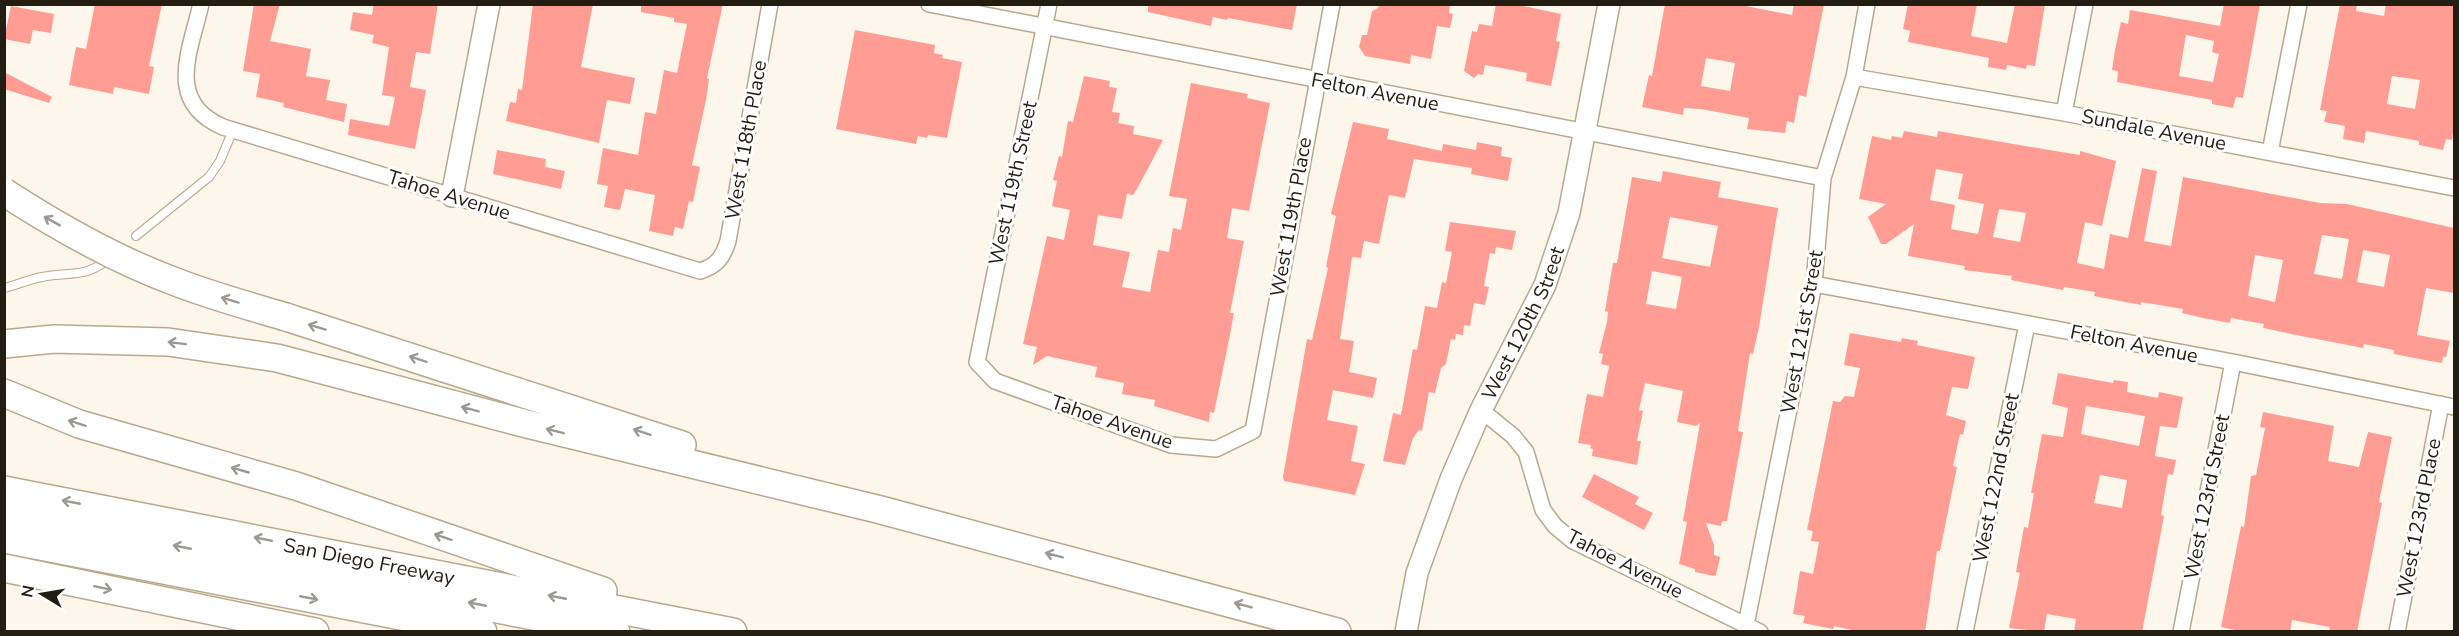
<svg xmlns="http://www.w3.org/2000/svg" width="2459" height="636" font-family="'Nunito Sans',sans-serif">
<style>
.building{fill:#ff9d94;fill-rule:evenodd}
.lines{fill:none;stroke-linecap:round;stroke-linejoin:round}
.lane-casing{stroke:#b9a88c;stroke-width:10}
.street-casing{stroke:#b9a88c;stroke-width:18}
.secondary-casing{stroke:#b9a88c;stroke-width:24}
.highway-casing{stroke:#b9a88c;stroke-width:30}
.lane{stroke:#fff;stroke-width:8}
.street{stroke:#fff;stroke-width:15}
.secondary{stroke:#fff;stroke-width:21}
.highway{stroke:#fff;stroke-width:27}
.highway-bridge-casing{stroke:#b9a88c;stroke-width:30;stroke-linecap:butt}
.highway-bridge{stroke:#fff;stroke-width:27}
.oneway{stroke:#9c9994}
.labels{text-anchor:middle;dominant-baseline:central;stroke-width:6;stroke-linejoin:round;paint-order:stroke}
.street-label{font-size:20px;fill:#241d12;stroke:#fff}
</style>
<rect width="100%" height="100%" fill="#fdf6ea"/>
<path class="building" d="M95 4H162L149 66 154 67 149 94 114 87 113 94 69 85 76 47 86 49Z
M254 4H280L270 41 311 49 306 76 330 80 326 100 347 104 344 122 283 107 284 103 256 97 260 74 243 71Z
M374 4H438L430 54 416 52 410 87 426 90 415 149 348 135 350 119 389 126 395 97 382 95 389 47 372 43 374 35 350 30 353 12 372 15Z
M533 4H593L581 67 635 78 630 104 607 100 599 143 506 121 510 102 516 103 518 89 522 90Z
M641 4H723L707 78 709 79 706 100 692 165 700 167 693 202 689 201 683 229 675 227 673 236 649 231 655 195 625 189 620 210 604 207 608 186 597 184 603 148 638 155 645 112 656 114 664 70 677 73 687 24 674 22V18L641 12Z
M1148 4H1297L1292 30 1228 18 1227 20 1213 17 1211 26 1148 12Z
M1379 4H1450L1449 13 1453 14 1450 28 1437 26 1431 59 1411 55 1410 64 1365 56 1359 47 1362 35H1367L1372 11 1378 8Z
M1496 4H1515L1561 14 1556 41 1560 42 1551 86 1526 81 1527 73 1485 65 1483 75 1478 74 1474 78 1464 71 1472 31 1477 32 1479 24 1492 26Z
M1665 4H1736L1792 15 1794 4H1824L1806 97 1799 95 1794 123 1787 121 1785 133 1747 129 1749 118 1701 109 1684 108 1683 115 1642 107 1649 75 1652 76ZM1706 58 1735 63 1730 91 1701 86Z
M1908 4H1977L1971 36 2007 43 2015 4H2045L2035 66 2027 65 2026 69 2007 65 2006 70 1988 67 1989 58 1908 42 1910 31 1903 29Z
M2224 4H2260L2243 98 2236 97 2233 108 2212 104V100L2117 82 2118 71 2112 70 2115 50 2121 22 2128 24 2130 10 2220 26ZM2186 35 2214 41 2212 52 2219 54 2213 82 2179 76Z
M2340 4H2357L2356 11 2384 16 2386 4H2454V125L2452 140 2446 139 2443 150 2419 145V141L2366 131 2364 143 2343 139 2345 126 2324 122 2327 111 2320 110ZM2392 76 2420 80 2415 109 2387 104Z
M11 6 54 14 51 33 33 30 30 44 4 39Z
M855 30 935 45 934 53 943 55 942 58 962 62 947 138 928 135 927 138 918 136 916 144 836 129Z
M4 72 52 97 49 103 4 89Z
M1084 76 1110 81 1109 87 1117 88 1112 112 1120 113 1118 123 1134 126 1133 134 1163 140 1137 189 1133 195 1127 194 1122 219 1098 215 1093 245 1130 252 1122 287 1150 292 1158 250 1169 252 1173 228 1181 230 1187 199 1169 196 1191 83 1248 94 1247 98 1270 103 1249 211 1232 208 1227 238 1244 241 1230 313H1234L1228 345 1214 413 1210 412 1209 422 1154 406 1155 400 1122 394 1124 383 1095 377 1097 367 1047 356 1033 365 1037 347 1023 344 1047 236 1064 240 1070 210 1052 206 1057 181 1053 180 1059 156 1062 157 1068 121 1073 122Z
M1353 122 1389 129 1387 139 1442 151 1443 144 1476 150 1477 142 1502 147 1501 156 1512 158 1508 181 1471 174 1472 168 1414 159 1405 198 1389 195 1379 244 1364 241 1361 258 1352 257 1340 339 1354 341 1349 372 1377 378 1373 398 1333 390 1327 420 1358 426 1351 461 1365 464 1355 495 1284 481 1283 477 1307 339 1312 340 1328 268 1326 267 1336 216 1331 214Z
M1904 131 1937 137 1938 131 2055 151 2080 155V151L2116 161 2102 226 2085 222 2077 263 2104 269 2110 234 2128 238 2142 168 2157 171 2144 241 2171 246 2183 177 2320 203 2347 204 2454 228V293L2426 288 2417 335 2450 341 2446 357H2443L2442 363 2430 361 2394 354V350L2364 344 2363 348 2291 334 2263 328 2264 324 2231 318 2230 323 2203 318 2182 313 2183 309 2141 302V305L2094 296 2095 292 2064 287 2063 290 2011 280 2012 276 1964 270 1965 266 1908 256 1914 224 1886 244H1881L1868 217 1886 204 1859 199 1872 136 1891 140 1892 136 1902 138ZM1936 169 1963 174 1958 199 1984 204 1978 234 1951 229 1955 205 1930 200ZM1999 209 2026 213 2020 242 1993 237ZM2322 235 2349 239 2342 279 2314 274ZM2363 250 2390 255 2384 287 2357 282ZM2255 255 2283 260 2275 302 2248 296Z
M497 150 546 159 545 167 565 171 561 189 493 174Z
M1663 171 1721 182 1718 197 1778 208 1759 327 1753 354 1750 353 1738 431 1743 432 1727 521H1722L1721 526 1706 523 1714 545V555L1720 557 1716 575 1714 576 1695 572V569L1679 564 1687 522 1683 521 1700 423 1696 426 1677 422 1683 391 1645 383 1639 410 1643 411 1637 441H1641L1637 465 1592 456 1593 449 1590 448 1591 445 1578 443 1587 394 1603 397 1609 366 1601 364 1603 354 1599 353 1607 322 1608 312 1605 311 1613 263H1617L1632 177 1661 182ZM1670 217 1718 226 1710 267 1662 258ZM1652 271 1682 277 1676 309 1646 304Z
M1450 222 1516 231 1512 250 1496 247 1495 254 1490 253 1484 286 1489 287 1485 305 1474 303 1470 326 1464 325 1463 335 1456 334 1455 340 1451 339 1446 364 1441 368 1435 393 1429 392 1422 431 1419 430 1413 438 1405 465 1383 461 1393 413 1401 415 1413 349 1417 350 1425 306 1437 308 1442 282 1446 283 1452 252 1445 251Z
M1850 333 1901 342 1902 338 1918 341 1917 345 1975 357 1968 389 1952 387 1946 415 1966 421 1963 435 1960 434 1953 466 1957 467 1940 551H1937L1925 632H1860L1834 626 1833 629 1803 623 1805 616 1793 614 1800 571 1813 574 1819 542 1811 541 1813 531 1807 530 1833 401 1840 402 1845 396 1854 397 1860 368 1844 365Z
M2058 373 2113 383 2114 380 2128 382 2127 392 2158 398 2159 392 2183 397 2177 428 2160 426 2155 456 2176 460 2173 475 2168 474 2161 515 2164 516 2142 632H2074L2076 619 2047 614 2044 632 2009 628 2020 573 2016 572 2024 527 2028 528 2034 493H2031L2042 434 2063 437 2068 408 2052 404ZM2086 406 2145 416 2139 446 2081 434ZM2100 475 2127 480 2122 508 2094 503Z
M2263 412 2334 426 2328 461 2359 467 2368 432 2392 437 2379 502 2382 503 2357 632H2329L2330 627 2292 620 2290 632H2243L2221 627 2241 526 2244 527 2251 476 2256 475 2265 428 2260 427Z
M1594 474 1639 497 1635 504 1653 513 1644 530 1582 497Z"/>
<g class="lines">
<g class="lane-casing">
<path id="lane" d="M136 236 209 177 220 161 233 130
M4 288C17 285 29 279 42 277 68 271 82 279 106 261"/>
</g>
<g class="street-casing">
<path id="street" d="M201 4C190 52 165 102 223 127L700 271C717 266 723 257 728 241L770 4
M929 4 1823 178
M1049 4 977 362 995 381 1171 445 1216 449 1253 431 1332 4
M1854 77 2064 113 2454 188
M2064 113 2085 4
M2270 152 2299 4
M1814 284 2233 362 2454 407
M1481 410 1513 436 1526 452 1543 510 1555 526 1573 541 1760 632
M1746 625 1814 284 1823 178 1854 77 1867 4
M1965 632 2027 324
M2181 632 2233 362
M2397 632 2441 404"/>
</g>
<g class="secondary-casing">
<g id="secondary">
<path d="M452 196 489 4"/>
<path id="s1" d="M1406 632 1417 573 1451 479 1481 410 1545 285 1569 213 1609 4"/>
</g>
</g>
<g class="highway-casing">
<g id="highway">
<path d="M286 317 682 445"/>
<path d="M4 344 54 339 168 342 277 358 527 424 877 509 1337 632"/>
<path d="M4 393 79 424 296 486 603 591"/>
<path id="s2" d="M4 490 733 632"/>
<path d="M4 514 616 632"/>
<path d="M4 539 483 632"/>
<path d="M4 568 315 632"/>
</g>
</g>
<use href="#lane" class="lane"/>
<use href="#street" class="street"/>
<use href="#secondary" class="secondary"/>
<use href="#highway" class="highway"/>
<g class="highway-bridge-casing">
<path id="highway-bridge" d="M4 192C58 227 116 260 176 282 212 296 249 306 286 317"/>
</g>
<use href="#highway-bridge" class="highway-bridge"/>
</g>
<defs><path id="oneway-shaft" d="M-6 0H5M1.5-3L5.5 0L1.5 3" fill="none" stroke-width="1.6" stroke-linecap="round" stroke-linejoin="round" transform="scale(1.5)"/></defs>
<g class="oneway">
<use href="#oneway-shaft" transform="translate(52 221) rotate(-151)"/>
<use href="#oneway-shaft" transform="translate(230 300) rotate(-163)"/>
<use href="#oneway-shaft" transform="translate(317 327) rotate(-163)"/>
<use href="#oneway-shaft" transform="translate(177 343) rotate(-173)"/>
<use href="#oneway-shaft" transform="translate(418 359) rotate(-162)"/>
<use href="#oneway-shaft" transform="translate(470 409) rotate(-165)"/>
<use href="#oneway-shaft" transform="translate(77 423) rotate(-162)"/>
<use href="#oneway-shaft" transform="translate(555 431) rotate(-166)"/>
<use href="#oneway-shaft" transform="translate(642 432) rotate(-162)"/>
<use href="#oneway-shaft" transform="translate(240 470) rotate(-164)"/>
<use href="#oneway-shaft" transform="translate(71 502) rotate(-169)"/>
<use href="#oneway-shaft" transform="translate(443 537) rotate(-161)"/>
<use href="#oneway-shaft" transform="translate(263 539) rotate(-169)"/>
<use href="#oneway-shaft" transform="translate(182 547) rotate(-169)"/>
<use href="#oneway-shaft" transform="translate(1054 555) rotate(-165)"/>
<use href="#oneway-shaft" transform="translate(103 588) rotate(12)"/>
<use href="#oneway-shaft" transform="translate(557 597) rotate(-169)"/>
<use href="#oneway-shaft" transform="translate(309 598) rotate(11)"/>
<use href="#oneway-shaft" transform="translate(477 604) rotate(-169)"/>
<use href="#oneway-shaft" transform="translate(1243 605) rotate(-165)"/>
</g>
<g class="labels">
<g class="street-label">
<text transform="translate(1375 92) rotate(11)">Felton Avenue</text>
<text transform="translate(2154 130) rotate(11)">Sundale Avenue</text>
<text transform="translate(746 140) rotate(-80)">West 118th Place</text>
<text transform="translate(1013 183) rotate(-78)">West 119th Street</text>
<text transform="translate(449 195) rotate(17)">Tahoe Avenue</text>
<text transform="translate(1291 217) rotate(-80)">West 119th Place</text>
<text stroke="none"><textPath href="#s1" startOffset="332">West 120th Street</textPath></text>
<text transform="translate(1802 332) rotate(-80)">West 121st Street</text>
<text transform="translate(2134 344) rotate(11)">Felton Avenue</text>
<text transform="translate(1112 422) rotate(19)">Tahoe Avenue</text>
<text transform="translate(1996 478) rotate(-79)">West 122nd Street</text>
<text transform="translate(2207 497) rotate(-79)">West 123rd Street</text>
<text transform="translate(2419 518) rotate(-79)">West 123rd Place</text>
<text stroke="none"><textPath href="#s2" startOffset="372">San Diego Freeway</textPath></text>
<text transform="translate(1625 564) rotate(27)">Tahoe Avenue</text>
</g>
</g>
<rect width="2459" height="636" fill="none" stroke="#241d12" stroke-width="12"/>
<g transform="translate(42 594) rotate(281)" stroke="#ffffff" stroke-width="4.5" paint-order="stroke">
<path d="M0-4.5L10 22L0 15L-10 22Z" fill="#241d12"/>
<text y="-9" font-size="16" font-weight="bold" text-anchor="middle" fill="#241d12">N</text>
</g>
</svg>
